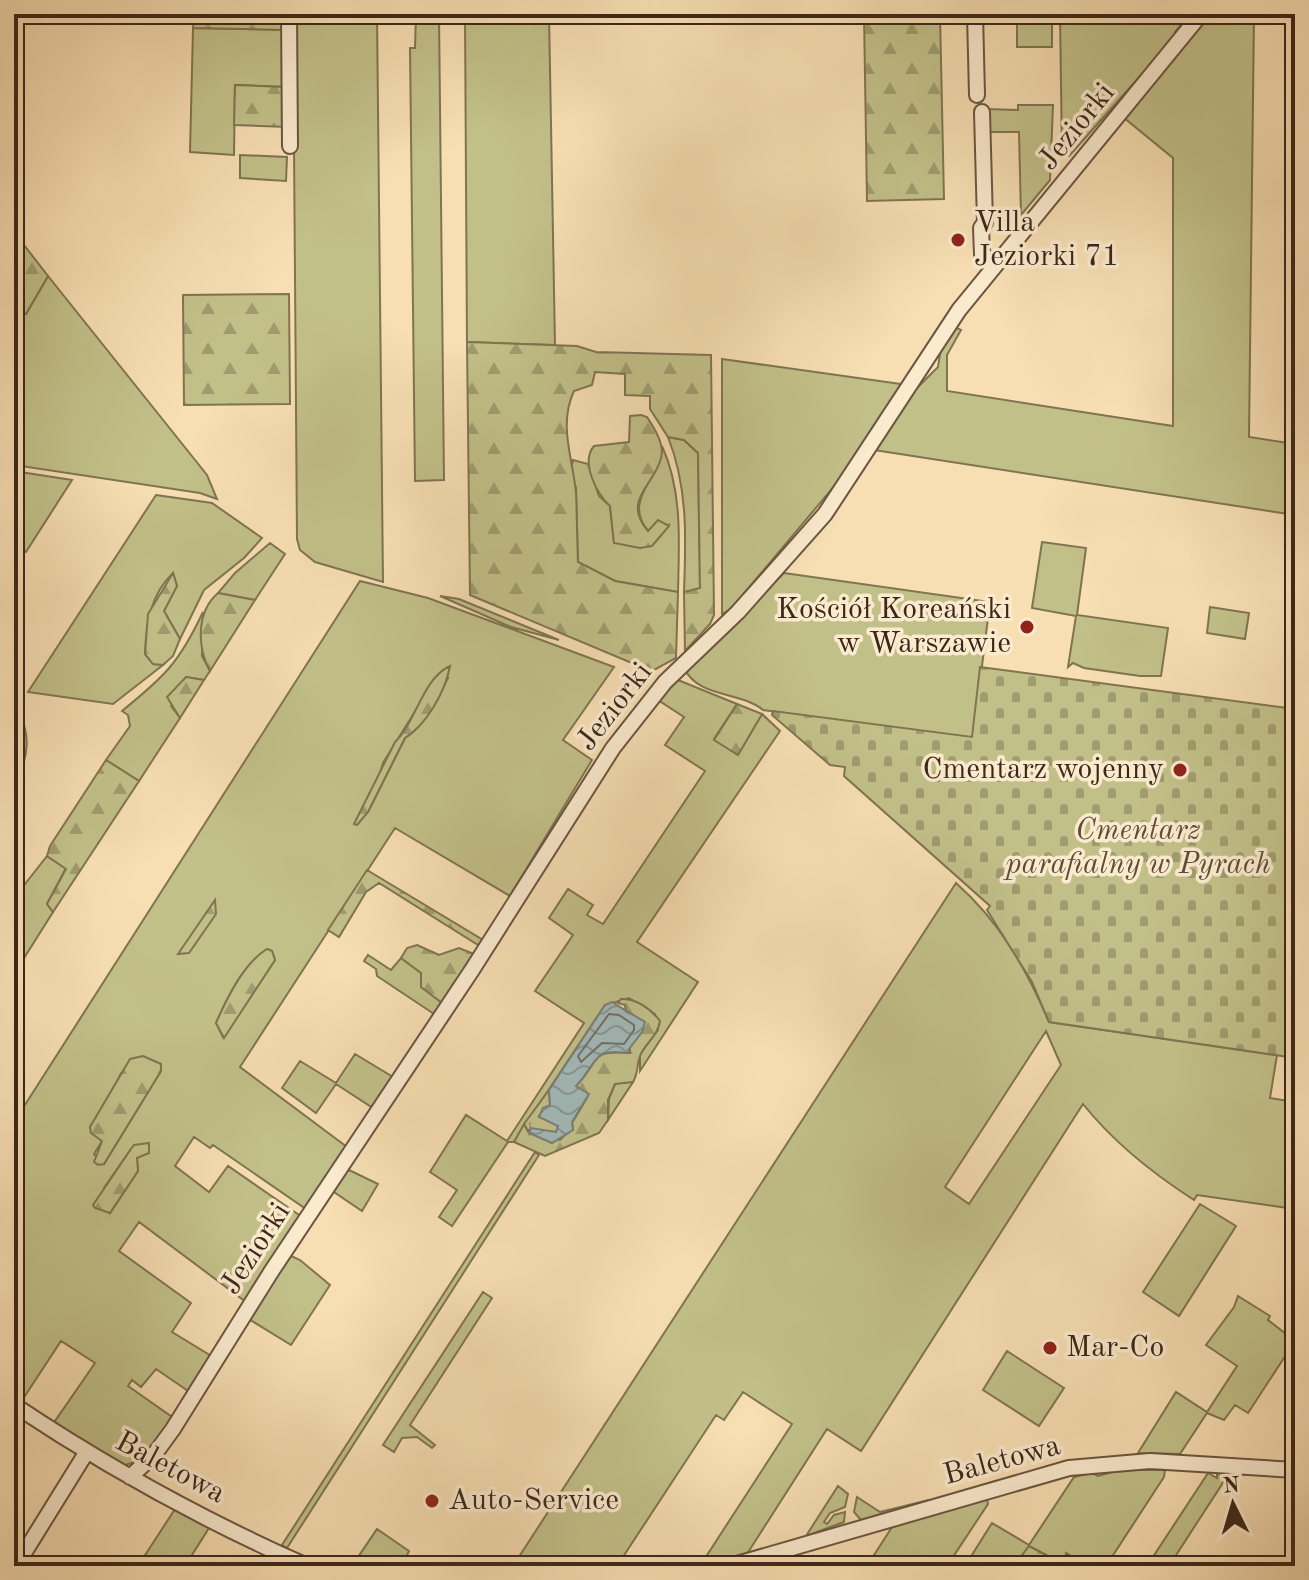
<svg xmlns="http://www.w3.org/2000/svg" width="1309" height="1580" font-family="'Old Standard TT',serif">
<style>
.grass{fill:#c2c089;stroke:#807451;stroke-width:2;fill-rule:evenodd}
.forest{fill:url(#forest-firs);stroke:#807451;stroke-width:2}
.wetland{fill:url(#wetland-marsh);stroke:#807451;stroke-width:2}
.cemetery{fill:url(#cemetery-stones);stroke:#807451;stroke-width:2}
.water{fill:url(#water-waves);stroke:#7a7f78;stroke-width:2}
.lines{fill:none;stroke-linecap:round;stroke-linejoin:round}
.shore{stroke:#707068;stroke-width:2}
.minor-casing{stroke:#6c5540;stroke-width:18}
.minor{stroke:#faeace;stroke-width:14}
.poi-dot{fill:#8f2418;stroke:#faeace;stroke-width:3}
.labels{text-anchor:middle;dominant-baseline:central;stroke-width:7;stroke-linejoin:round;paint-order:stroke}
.street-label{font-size:30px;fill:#3d2719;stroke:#faeace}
.poi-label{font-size:30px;fill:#3d2719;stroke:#faeace;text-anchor:start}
.park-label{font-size:30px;font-style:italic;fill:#5e4d35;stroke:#faeace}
</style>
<defs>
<pattern id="forest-firs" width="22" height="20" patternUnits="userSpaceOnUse" patternTransform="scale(2)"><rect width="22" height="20" fill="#c2c089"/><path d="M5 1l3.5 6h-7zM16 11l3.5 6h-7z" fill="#9f9c6f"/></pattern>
<pattern id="wetland-marsh" width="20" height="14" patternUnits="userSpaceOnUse" patternTransform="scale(2)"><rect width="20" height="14" fill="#c2c089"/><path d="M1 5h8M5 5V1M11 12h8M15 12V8" fill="none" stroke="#9f9c6f"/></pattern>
<pattern id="cemetery-stones" width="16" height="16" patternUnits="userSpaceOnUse" patternTransform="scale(2)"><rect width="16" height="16" fill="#c2c089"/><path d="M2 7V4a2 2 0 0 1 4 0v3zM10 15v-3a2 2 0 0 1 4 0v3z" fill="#9f9c6f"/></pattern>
<pattern id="water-waves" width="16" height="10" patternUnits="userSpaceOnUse" patternTransform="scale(2)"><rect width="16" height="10" fill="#a2b9b8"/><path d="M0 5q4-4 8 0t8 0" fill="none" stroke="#859695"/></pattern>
</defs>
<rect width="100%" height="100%" fill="#f7deb3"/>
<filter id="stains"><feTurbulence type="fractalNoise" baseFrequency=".0025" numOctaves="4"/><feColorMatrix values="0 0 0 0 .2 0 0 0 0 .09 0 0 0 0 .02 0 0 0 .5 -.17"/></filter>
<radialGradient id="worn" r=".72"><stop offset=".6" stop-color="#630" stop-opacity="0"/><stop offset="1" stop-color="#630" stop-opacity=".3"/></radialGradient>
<path class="grass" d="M293 14H377L383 582 315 562 300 550 297 539Z
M416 14H439L444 480 415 481 410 48H415Z
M465 14H549L555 345 467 342Z
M1017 14H1052V47H1017Z
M1060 14H1190L1175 32V37L1069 156 1062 154Z
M1208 14H1254L1249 437 1295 444V515L874 450 915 390 938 367 941 347 955 327 961 330 947 355V391L1173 426V158L1123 117Z
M193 28 287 30 286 87 235 85 234 155 190 152Z
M1018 105H1053L1050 180 1021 215 1019 132H986L985 109 1018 110Z
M240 155 287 157 286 181 240 178Z
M48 276 207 475 217 499 200 493 14 465V354L19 344 14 341V309L26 314Z
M722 359 908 385 836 484 730 610 722 614Z
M668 437 684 440 698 453 700 589 697 592H684C686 539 688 487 668 437Z
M662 446C683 492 679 543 678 592L615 581 578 562 576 488 570 473 573 460 588 464 599 496 610 506 614 543 660 535 668 525 648 531C622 500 661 477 662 446Z
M14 471 72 480 26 552 14 541Z
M156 495 212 503 262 538 244 558 204 590 180 639 164 611 177 586 173 573C150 595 146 624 145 654L153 664 163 665 113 704 28 692Z
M1042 542 1086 548 1077 615 1168 628 1161 676H1140L1084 668 1073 663 1068 667 1076 616 1032 608Z
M270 543 285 554 255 600 218 593 235 573Z
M784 573 990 602 973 738 763 710C742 692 697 697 685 669Z
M360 581 428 598 614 667 563 740 592 760 510 896 395 828 240 1067 347 1147 306 1209 213 1145 210 1148 194 1137 175 1166 209 1192 228 1166 302 1217 246 1302 139 1222 119 1251 191 1303 172 1332 213 1357 188 1391 156 1369 141 1387 132 1380 128 1386 175 1419 145 1459 122 1466 53 1424 95 1363 61 1341 21 1402 14 1398V1122ZM437 676 448 678C436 700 426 725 405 738L368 812 383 763ZM267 949 272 951 275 960 223 1037 216 1023C227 998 243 964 267 949ZM160 1064 161 1071 104 1164 94 1154 102 1141 90 1127 106 1105 121 1073ZM131 1149 141 1154 137 1158 138 1171 110 1213 104 1188Z
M440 596 459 599 559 640 511 627Z
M1210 607 1249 613 1245 639 1207 633Z
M203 612 202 656 210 671 204 680 186 677 171 706 180 718 139 781 106 760 130 726 128 715 122 711C165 676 179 663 203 612Z
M678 680 737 704 714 739 738 754 762 714 780 731 637 942 698 982 640 1071V1054L658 1030 655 1014 629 998 605 1005 514 1142H508L452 1226 439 1217 457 1190 430 1172 466 1115 507 1141 584 1023 535 991 573 935 549 918 568 889 593 905 587 915 603 924 705 771 665 745 684 717 658 700Z
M17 709C29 730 30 752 19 774L14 776Z
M47 856 66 868 47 904 53 912 14 974V898Z
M956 883C1000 922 1026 968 1049 1022L1277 1055 1270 1098 1295 1102V1209L1197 1195 1194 1200C1152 1173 1114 1143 1083 1104L861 1451 827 1429 747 1554 700 1566 792 1424 743 1392 724 1420 716 1415 617 1566H513ZM1046 1031 1061 1065 969 1204 945 1187Z
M368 955 391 970 401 958 421 973 442 1003 434 1014 377 976 376 969 364 961Z
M355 1054 393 1077 373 1108 336 1084 316 1113 282 1088 300 1061 336 1083Z
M624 1081 633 1082 608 1120 609 1099 615 1084Z
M535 1152 539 1155 287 1548 282 1545Z
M349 1170 378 1184 362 1211 331 1190 345 1171Z
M1200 1204 1236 1226 1179 1316 1143 1292Z
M289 1255 300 1260 330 1285 291 1345 247 1318Z
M483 1292 492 1298 410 1425 435 1445 432 1448 417 1437 402 1438 394 1452 383 1445Z
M1238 1296 1270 1316 1268 1320 1295 1341 1248 1413 1235 1405 1224 1420 1207 1413 1180 1454 1138 1453 1176 1392 1207 1412 1237 1366 1206 1345 1234 1307Z
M1007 1351 1064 1388 1039 1426 983 1390Z
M1120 1470H1165L1164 1477 1106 1566H1069L1071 1556 1066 1553 1065 1565 1029 1546 1014 1566H965L992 1523 1029 1545 1074 1477 1092 1473 1098 1476Z
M1208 1473 1217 1478V1474L1228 1475 1169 1566H1147Z
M838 1486 848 1494 845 1507 830 1513 824 1522 827 1524 834 1515 845 1512 844 1522 806 1536Z
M857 1497 880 1512 929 1500 861 1520 854 1512Z
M987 1499 988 1504 947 1566H867L892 1527Z
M175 1509 209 1528 185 1566H138Z
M377 1529 409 1551 402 1566H352Z"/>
<path class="forest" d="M194 14H284L285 30 193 28Z
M864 14H940L944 199 867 201Z
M235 85 286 87 287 127 234 125Z
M17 236 48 276 26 314 14 309Z
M289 294 290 404 184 405 183 295Z
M467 342 577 346 596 352 711 355 714 615 710 624 685 651 684 592 700 588 698 453 684 440 668 437 650 409V396L625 395V374L595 372 592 385 574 391C558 425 573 459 576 493 577 516 577 539 578 562L615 581 678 592 676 658 654 670 646 669 470 595Z
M641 415 647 417C654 428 665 444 661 458 655 485 621 500 648 531L658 520 669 526 652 546 640 548 614 543 610 506C597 494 580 462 594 446L629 442 630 416Z
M173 573 177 586 164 611 180 639 173 656 163 665 153 664 145 654 148 614Z
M218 593 255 600 210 671C197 647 196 612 218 593Z
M450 666C445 692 427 724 405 738L368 812 357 825 354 824 395 742C416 722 423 678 450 666Z
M186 677 204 680 180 718 167 697Z
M737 704 762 714 738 755 714 740Z
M106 760 139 781 53 912 47 904 66 869 47 856 50 846Z
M367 870 483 940 478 945 379 883 366 892 339 937 328 930Z
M215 900 216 914 189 953 178 954Z
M417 945 439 955 459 948 474 954 442 1003 421 987V973L401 958 407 948Z
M267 949 272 951 275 960 224 1038 216 1023C227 998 244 963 267 949Z
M621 999C636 998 651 1009 660 1021 658 1036 645 1043 640 1056 636 1066 639 1072 633 1082L615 1084 608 1100V1120L599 1133 545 1156 514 1142 524 1124 529 1133 560 1140 573 1127 572 1123 587 1098 576 1086C602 1059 588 1050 630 1053L625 1005 618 1003Z
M143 1056 161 1064V1071L104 1164 98 1165 94 1162 102 1141 91 1133 90 1127 130 1059Z
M149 1143V1153L137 1158 138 1171 110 1213 95 1208 93 1205 131 1149 134 1145Z
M1029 1546 1065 1565V1566H1014Z"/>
<path class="wetland" d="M549 1090 550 1105 539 1116 559 1126 556 1132 529 1130V1133L524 1124Z"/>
<path class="cemetery" d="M980 667 1295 709V1058L1049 1022 1032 982 987 910 990 906 844 776 845 767 830 765 772 715 773 711 972 737Z"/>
<path class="water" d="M612 1002 645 1022 642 1032 626 1053C591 1048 598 1063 576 1086L589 1094 572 1122 573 1130 552 1143 529 1133 531 1128 556 1132 558 1126 539 1117 543 1108 550 1105 549 1090 605 1005Z"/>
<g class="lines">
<path class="shore" d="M609 1014 619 1015 634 1025V1030L624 1044 602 1043 581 1062 578 1056Z"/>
<g class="minor-casing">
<path id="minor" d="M289 14 290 146
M975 14 977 95
M982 112 985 222 981 228 982 254 996 265
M14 1405C107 1467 205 1521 307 1566
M130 1477 154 1455 173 1429 271 1272 472 970 613 748 665 682 738 612 825 514 959 310 1201 14
M16 1566 86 1453
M730 1566 1069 1468 1150 1461 1295 1470"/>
</g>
<use href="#minor" class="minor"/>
</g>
<g class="poi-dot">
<circle cx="958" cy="240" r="8"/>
<circle cx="1027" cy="627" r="8"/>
<circle cx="1180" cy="770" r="8"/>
<circle cx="1050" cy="1348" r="8"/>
<circle cx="432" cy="1501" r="8"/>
</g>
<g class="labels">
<g class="street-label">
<text transform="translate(1077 127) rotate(-51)">Jeziorki</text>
<text transform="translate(615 707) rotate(-52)">Jeziorki</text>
<text transform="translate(256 1249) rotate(-57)">Jeziorki</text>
<text transform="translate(1002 1461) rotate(-15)">Baletowa</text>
<text transform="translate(170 1468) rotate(28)">Baletowa</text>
</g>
<g class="poi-label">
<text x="974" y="223">Villa<tspan x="974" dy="34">Jeziorki 71</tspan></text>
<text x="1011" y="610" text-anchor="end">Kościół Koreański<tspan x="1011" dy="34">w Warszawie</tspan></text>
<text x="1164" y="770" text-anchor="end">Cmentarz wojenny</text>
<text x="1066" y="1348">Mar-Co</text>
<text x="448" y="1501">Auto-Service</text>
</g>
<g class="park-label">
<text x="1138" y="831">Cmentarz<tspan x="1138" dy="34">parafialny w Pyrach</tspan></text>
</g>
</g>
<rect width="1309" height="1580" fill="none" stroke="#f7deb3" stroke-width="48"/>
<rect x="16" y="16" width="1277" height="1548" fill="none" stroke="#3d2719" stroke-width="4"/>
<rect x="24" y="24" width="1261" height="1532" fill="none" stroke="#3d2719" stroke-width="2"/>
<g transform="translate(1233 1504) rotate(355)" stroke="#faeace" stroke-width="6" paint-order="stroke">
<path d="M0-6L14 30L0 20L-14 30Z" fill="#3d2719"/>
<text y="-12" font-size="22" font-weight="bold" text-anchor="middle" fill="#3d2719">N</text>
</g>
<rect width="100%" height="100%" filter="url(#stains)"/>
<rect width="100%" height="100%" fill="url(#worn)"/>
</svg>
